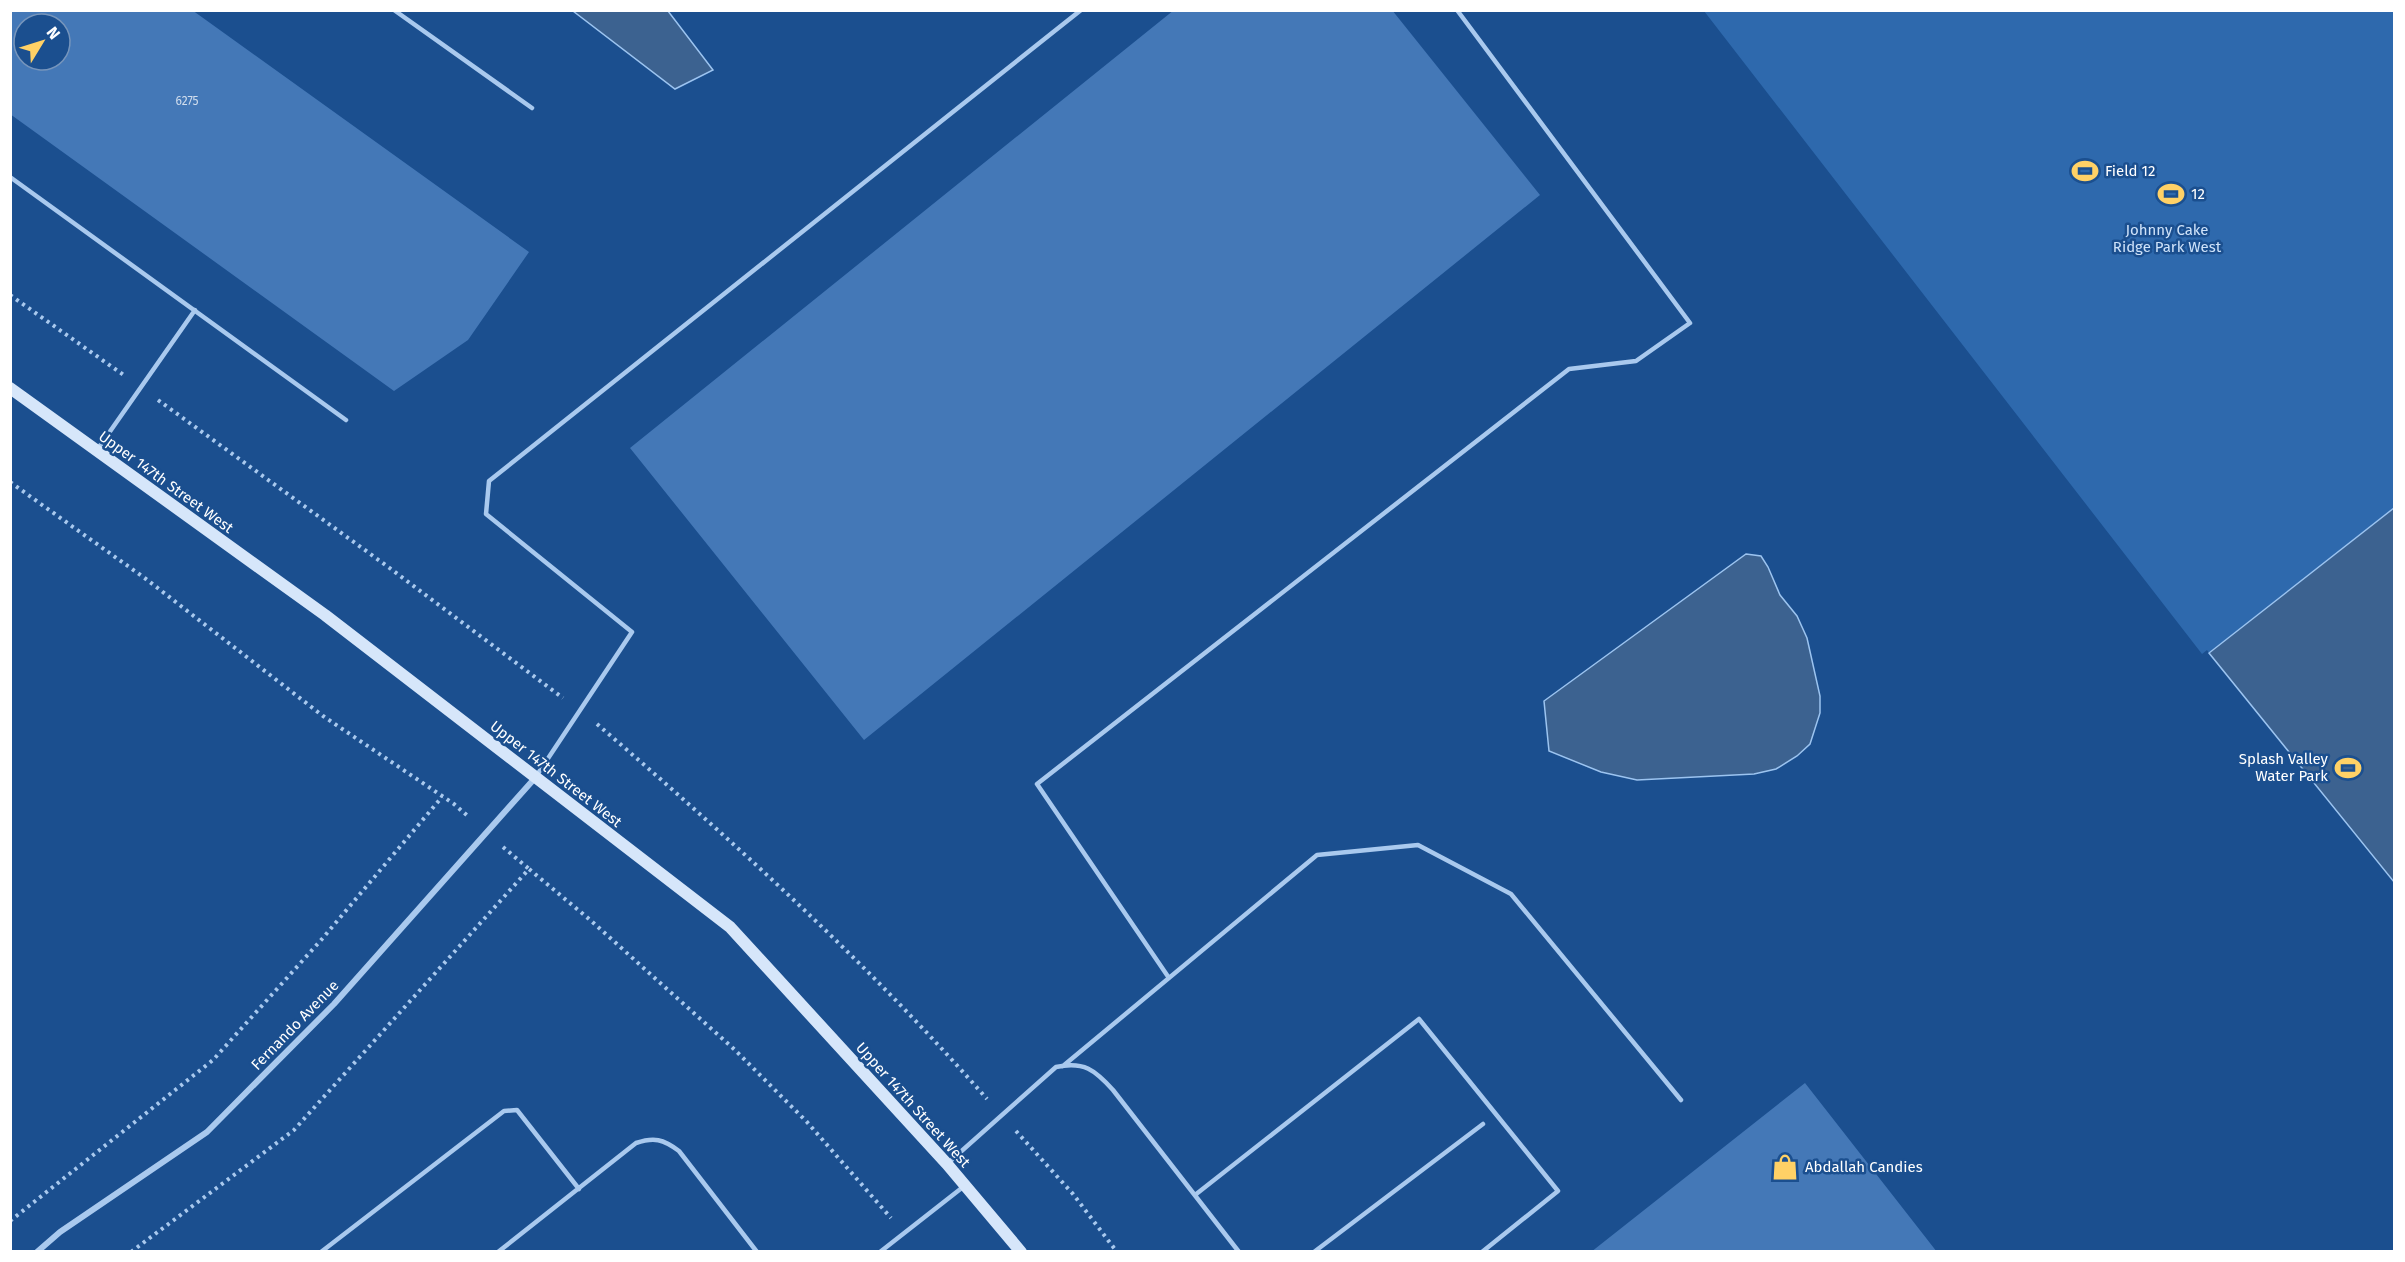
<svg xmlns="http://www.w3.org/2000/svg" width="2405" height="1262" font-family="'Fira Sans',sans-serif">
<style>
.green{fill:#2e69ad}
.water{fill:#3c6290;stroke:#9cc4f0;stroke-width:1.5}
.building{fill:#4478b7;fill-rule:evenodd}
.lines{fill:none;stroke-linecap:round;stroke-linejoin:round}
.path{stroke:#a9c9ee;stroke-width:4;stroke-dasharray:3 4.5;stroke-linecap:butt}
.lane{stroke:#a9c9ee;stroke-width:4.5}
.street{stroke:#a9c9ee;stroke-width:6}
.secondary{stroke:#d6e6fa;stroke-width:12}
.labels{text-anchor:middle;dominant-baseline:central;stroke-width:5;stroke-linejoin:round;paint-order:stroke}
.number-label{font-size:12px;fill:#d0dded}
.poi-label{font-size:15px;fill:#fff;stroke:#1b4f8f;text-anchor:start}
.park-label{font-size:15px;fill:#cfe3fa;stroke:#1b4f8f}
.street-label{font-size:15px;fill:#fff;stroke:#1b4f8f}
</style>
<rect width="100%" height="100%" fill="#1b4f8f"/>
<path class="green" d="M1704 11H2394V508L2209 653 2207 650 2202 654Z"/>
<path class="water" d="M573 11H668L713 70 675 89Z
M2394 508V882L2209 653Z
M1746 554 1761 556 1768 567 1780 595 1797 616 1807 638 1820 696V713L1810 744 1797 756 1776 769 1754 774 1637 780 1601 772 1549 751 1544 701Z"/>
<path class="building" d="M10 10H192L529 252 468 340 394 391 10 114ZM24 24H60V60H24Z
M1174 10H1392L1540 195 864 740 630 448Z
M1805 1083 1937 1252H1591Z"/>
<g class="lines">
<path class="path" d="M10 295 125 376
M158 400 391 569 563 698
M10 482 146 579 323 716 454 804 470 818
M597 724C734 842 868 963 987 1099
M503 847 529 869
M1016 1131 1073 1194 1117 1252
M10 1221 213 1060 322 939 442 797
M131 1252 294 1130 529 869 589 919 735 1050 807 1122 891 1218"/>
<path class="lane" d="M394 10 532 108
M10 177 346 420
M97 450 195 310
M537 775 632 632 486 514 489 481 1081 10
M1169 978 1037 784 1569 369 1636 361 1690 323 1457 10
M1063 1066 1317 855 1418 845 1511 894 1681 1100
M947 1164 1056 1067C1084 1061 1095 1070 1113 1090L1239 1252
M1195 1195 1419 1019 1558 1191 1482 1252
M321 1252 504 1111 517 1110 579 1189
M498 1252 636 1143C654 1137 663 1139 679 1151L757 1252
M880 1252 963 1187
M1314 1252 1483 1124"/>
<path class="street" d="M37 1252 60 1232 207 1132 334 1004 535 778"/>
<path class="secondary" d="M10 388 325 615 730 927 947 1164 1021 1252"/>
</g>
<defs>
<g id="stadium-bare" transform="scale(2.07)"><path d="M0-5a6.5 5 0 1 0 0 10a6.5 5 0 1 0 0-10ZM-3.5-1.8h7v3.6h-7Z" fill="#ffd166" stroke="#1b4f8f" stroke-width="2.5" paint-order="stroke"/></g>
<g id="shop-bare" transform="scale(2.07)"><path d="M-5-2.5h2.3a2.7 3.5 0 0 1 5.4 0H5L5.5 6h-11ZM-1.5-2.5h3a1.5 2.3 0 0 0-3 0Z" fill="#ffd166" stroke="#1b4f8f" stroke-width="2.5" paint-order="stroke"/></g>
</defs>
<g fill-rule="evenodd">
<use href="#stadium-bare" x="2085" y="171"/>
<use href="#stadium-bare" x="2171" y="194"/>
<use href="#stadium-bare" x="2348" y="768"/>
<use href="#shop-bare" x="1785" y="1167"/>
</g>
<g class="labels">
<g class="number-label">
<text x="187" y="101">6275</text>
</g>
<g class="poi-label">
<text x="2105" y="171">Field 12</text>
<text x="2191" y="194">12</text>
<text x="2328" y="759" text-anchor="end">Splash Valley<tspan x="2328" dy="17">Water Park</tspan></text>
<text x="1805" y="1167">Abdallah Candies</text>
</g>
<g class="park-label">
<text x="2167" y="230">Johnny Cake<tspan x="2167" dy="17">Ridge Park West</tspan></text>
</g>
<g class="street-label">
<text transform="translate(166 482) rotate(36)">Upper 147th Street West</text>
<text transform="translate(556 774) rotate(38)">Upper 147th Street West</text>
<text transform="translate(295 1025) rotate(-46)">Fernando Avenue</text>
<text transform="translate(913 1105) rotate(48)">Upper 147th Street West</text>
</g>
</g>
<rect width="2405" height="1262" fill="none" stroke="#ffffff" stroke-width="24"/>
<g transform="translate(42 42) rotate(52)"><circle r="28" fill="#1b4f8f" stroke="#7695bc" stroke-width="1.5"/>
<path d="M0-4.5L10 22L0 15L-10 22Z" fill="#ffd166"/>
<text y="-9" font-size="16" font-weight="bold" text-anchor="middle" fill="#ffffff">N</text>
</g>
</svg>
